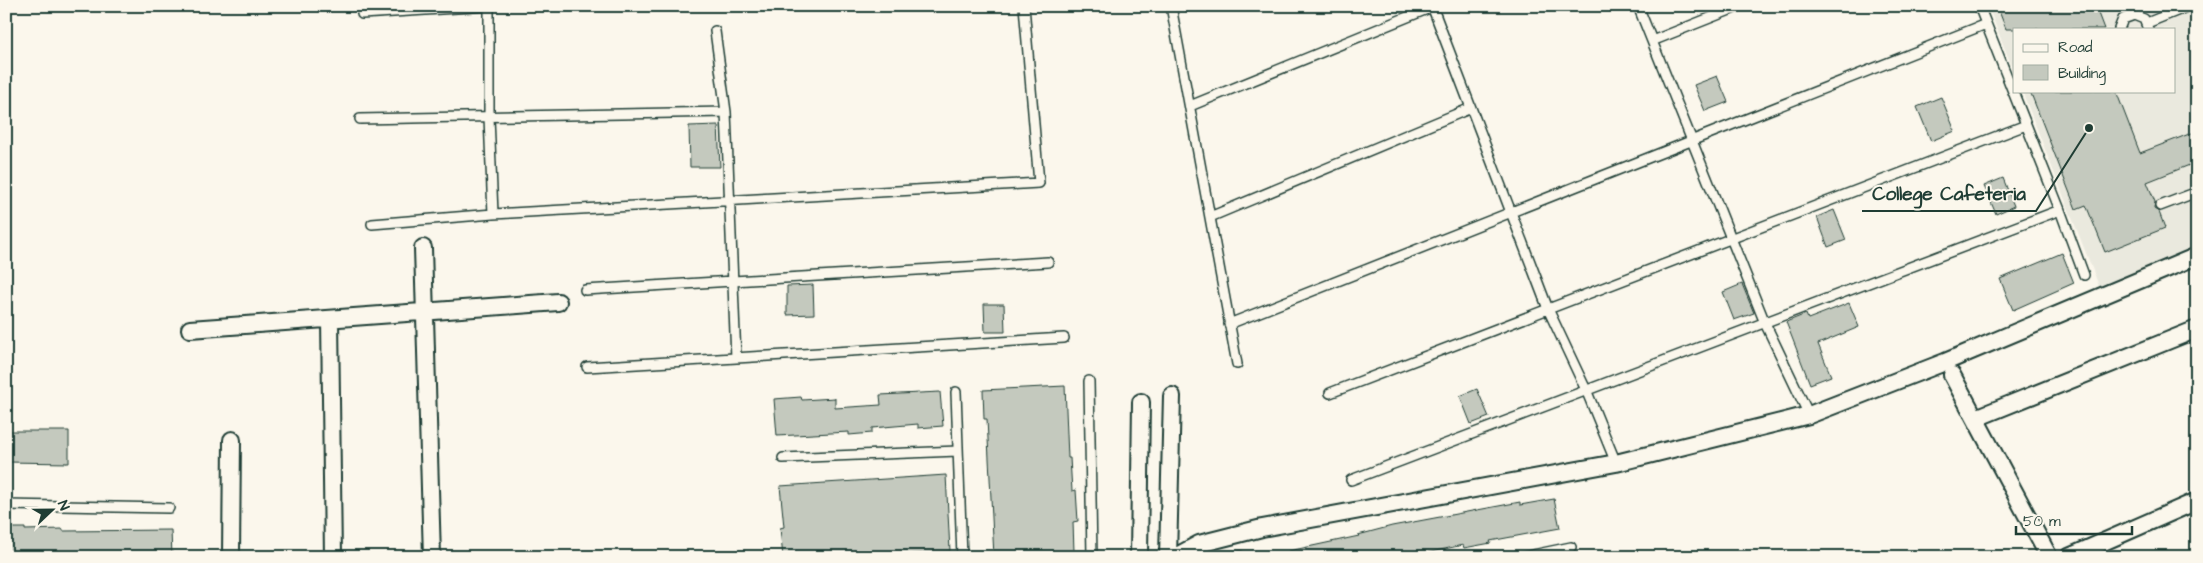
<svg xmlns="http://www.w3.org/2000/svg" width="2203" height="563" font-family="'Architects Daughter',sans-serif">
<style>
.built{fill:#eae9de}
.building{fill:#c4c9be;stroke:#1f3d34}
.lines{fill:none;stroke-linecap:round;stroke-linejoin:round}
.lane-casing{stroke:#1f3d34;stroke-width:12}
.street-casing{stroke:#1f3d34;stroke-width:20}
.lane{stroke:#fbf7ec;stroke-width:9}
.street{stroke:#fbf7ec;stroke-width:16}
.leader{fill:none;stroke:#1f3d34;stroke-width:2}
.callout-dot{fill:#1f3d34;stroke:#fbf7ec;stroke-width:2}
.callout-label{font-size:19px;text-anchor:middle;font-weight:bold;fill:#1f3d34;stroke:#fbf7ec;stroke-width:4;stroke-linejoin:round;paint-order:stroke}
</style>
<rect width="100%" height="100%" fill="#fbf7ec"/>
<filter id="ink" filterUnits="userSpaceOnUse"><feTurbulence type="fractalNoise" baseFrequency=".02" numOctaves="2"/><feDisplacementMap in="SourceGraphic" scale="10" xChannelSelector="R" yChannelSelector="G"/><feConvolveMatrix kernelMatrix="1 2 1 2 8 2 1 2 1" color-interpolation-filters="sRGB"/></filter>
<g filter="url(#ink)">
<path class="built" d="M1988 6H2197V249L2101 291 2022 91H2174V29H2014V72Z"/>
<path class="building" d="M1997 6H2083L2085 12 2096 8 2104 29H2006Z
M1717 76 1728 102 1705 111 1694 85Z
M2030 91H2116L2140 153 2197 131V162L2147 182 2155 202 2154 209 2159 212 2165 228 2105 252 2086 205 2076 209Z
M1941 97 1955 131 1931 141 1917 107Z
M718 125 720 167H690L689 126Z
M2003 178 2014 206 1996 214 1984 186Z
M1834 210 1846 240 1828 247 1817 217Z
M2062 253 2074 283 2013 310 2000 279Z
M1742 284 1754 313 1734 320 1723 292Z
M813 285 814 314 787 315V286Z
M1849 303 1859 327 1818 344 1831 376 1810 384 1786 322 1806 314 1808 319Z
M984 304H1004L1005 332H985Z
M1065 386 1068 458H1070L1072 491 1076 490 1078 521 1073 522 1074 552 994 557 987 419H984L983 390Z
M1477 389 1489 417 1471 424 1460 396Z
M940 392 943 426 918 428V424L872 428V433L849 435V432L777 436 774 399 801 397 802 400 835 398V408L881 405 880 395Z
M7 431H69V463L7 462Z
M946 475 950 551 881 557H783L780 528 784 527 780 486Z
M1554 499 1560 528 1490 541 1491 543 1464 548 1463 545 1408 557H1290L1289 551 1359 536 1358 535 1392 526 1520 502V505Z
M6 528H25V530L63 529V531L171 530 172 557H6Z"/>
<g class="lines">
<g class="lane-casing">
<path id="lane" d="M489 6V117L493 214
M1171 6 1237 364
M1432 6 1548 309 1587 392 1616 463
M1638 6 1765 323 1809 415
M1979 6 2060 210 2084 275
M362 14 489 6
M2147 23 2189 6
M2119 29 2123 19 2134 15 2144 19 2148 29
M715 31 726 112 736 358
M1652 41 1740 6
M1190 106 1432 7
M360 119 726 112
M2160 206 2197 192
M1210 217 1471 108
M372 224 493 214 1039 183 1024 6
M585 290 1048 262
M1229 324 1986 24
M587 367 1064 338
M1089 381 1092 557
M956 392 962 557
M1330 393 2026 125
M783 458 958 451
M1351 480 2060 210
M6 505 169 508
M1240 557V556
M1523 557 1571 547"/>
</g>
<g class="street-casing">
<path id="street" d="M423 248 432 557
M330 319 333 557
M190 329 558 302
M1952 375 2049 557
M1976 418 2197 329
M231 557 232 440
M1139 557 1141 402
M1168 557 1172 396
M1175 557 1199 544 1262 528 1616 463 1809 415 1945 362 2197 256
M2069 557 2197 501"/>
</g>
<use href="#lane" class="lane"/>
<use href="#street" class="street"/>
</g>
</g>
<path class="leader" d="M2089 128L2036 211H1862"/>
<circle class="callout-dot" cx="2089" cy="128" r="5"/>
<g class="callout-label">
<text x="1949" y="200">College Cafeteria</text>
</g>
<rect width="2203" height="563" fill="none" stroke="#fbf7ec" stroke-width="25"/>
<rect x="12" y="12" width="2178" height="538" fill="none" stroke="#1f3d34" stroke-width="2" filter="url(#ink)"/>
<rect x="2013" y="28" width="162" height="65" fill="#fbf7ec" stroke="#a3ada2"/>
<rect x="2023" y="44" width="25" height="8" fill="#fbf7ec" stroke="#a3ada2"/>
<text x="2058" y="52" font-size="15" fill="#1f3d34">Road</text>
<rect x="2023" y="65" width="25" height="15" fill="#c4c9be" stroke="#a3ada2"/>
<text x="2058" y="78" font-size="15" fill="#1f3d34">Building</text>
<g transform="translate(52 510) rotate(68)" stroke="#fbf7ec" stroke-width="4" paint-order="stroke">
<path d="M0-4L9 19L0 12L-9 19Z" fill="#1f3d34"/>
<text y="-8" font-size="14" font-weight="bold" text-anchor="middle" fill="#1f3d34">N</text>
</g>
<path d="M2016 526v8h116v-8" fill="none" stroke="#1f3d34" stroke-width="2.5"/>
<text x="2023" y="526" font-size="15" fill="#1f3d34" stroke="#fbf7ec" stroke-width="4" paint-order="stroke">50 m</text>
</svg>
